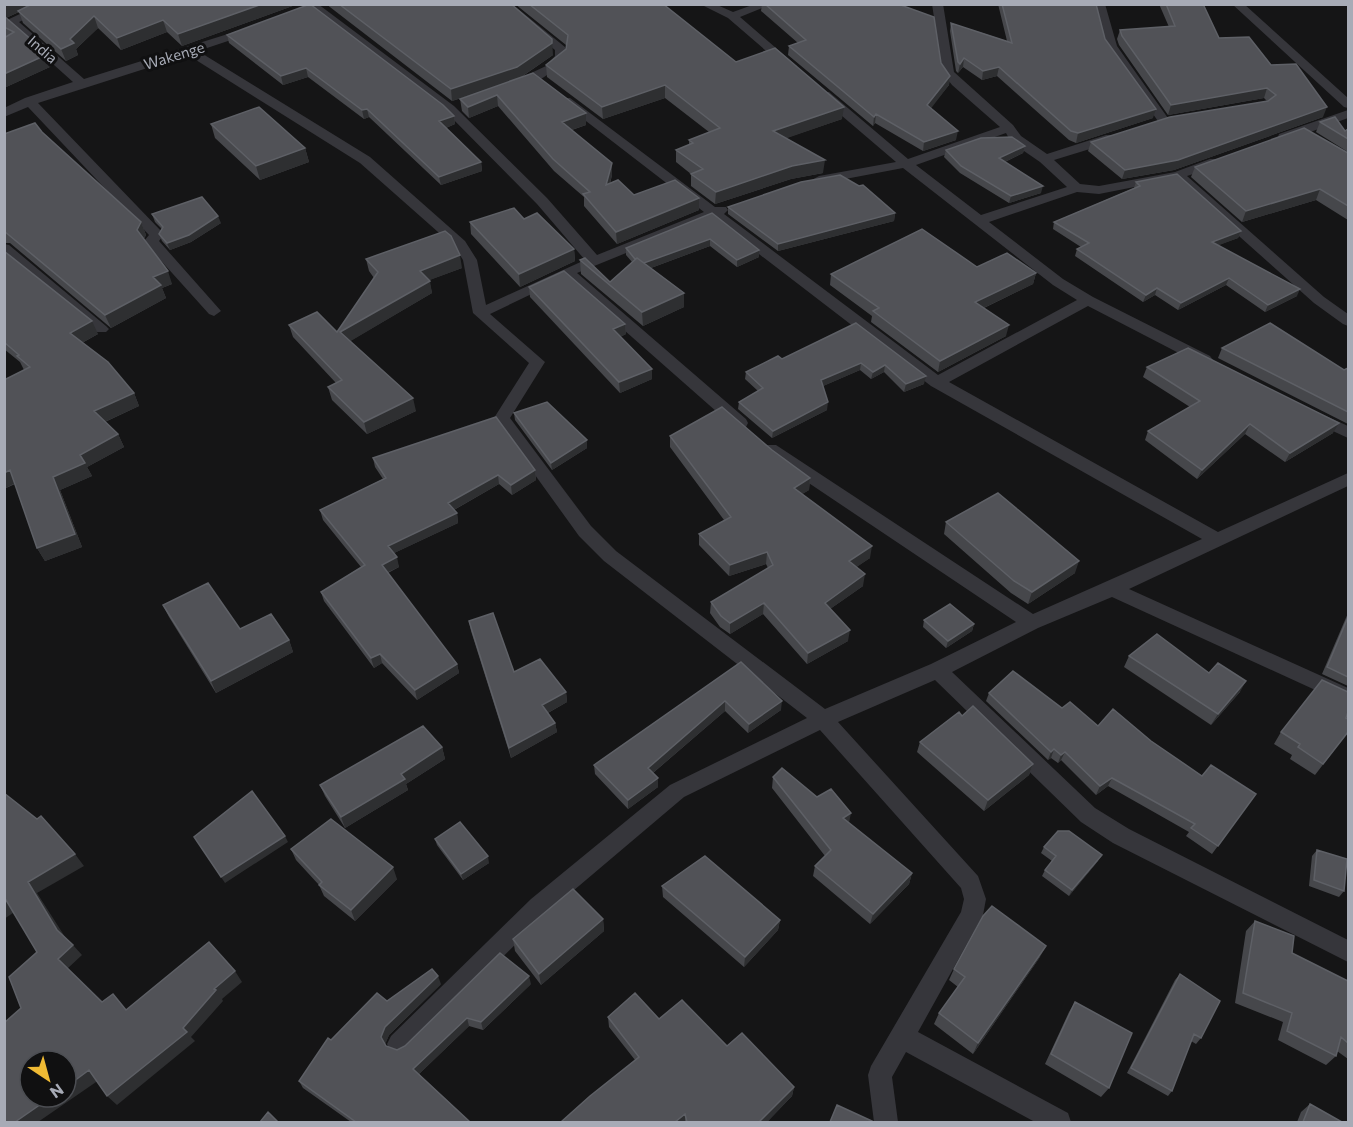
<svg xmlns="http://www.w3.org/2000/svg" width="1353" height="1127" font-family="Commissioner,sans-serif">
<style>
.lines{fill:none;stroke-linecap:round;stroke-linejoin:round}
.lane{fill:#36363b;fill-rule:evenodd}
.wall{fill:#46474b}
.shaded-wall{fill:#2e2f31}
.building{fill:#515257;stroke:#5e6066;stroke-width:1.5}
.labels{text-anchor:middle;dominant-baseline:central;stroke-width:6;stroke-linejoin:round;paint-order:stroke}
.far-street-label{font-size:15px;fill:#a7abb6;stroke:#101011}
</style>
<rect width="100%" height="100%" fill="#151516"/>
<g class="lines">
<path class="lane" d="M41 4H57L19 22 84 79 247 28H255V32L198 51 370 157 465 241 477 260 486 305 585 260 537 204 446 112 307 6 318 4 454 106 547 198 597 255 704 212 560 101 562 98H570L715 207H726L728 210 724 214 938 375 1077 300 1053 285 903 168 819 184 812 180 819 176 896 162 821 98V92H829L908 159 1000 127 952 85 942 72 932 4H943L954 72 1013 125 1021 136 1047 154 1106 135H1116L1117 138 1116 141 1054 160 1080 184 1099 186 1175 172 1210 159H1220L1222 162 1220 165 1187 176 1324 297 1348 314V326L1343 324 1314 303 1175 179 1099 194 1077 192 989 222 1063 279 1093 297 1210 356 1213 360 1210 364H1200L1088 306 949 382 1218 532 1348 473V486L1129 589 1348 688V705L1112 597 1038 628 952 672 1095 808 1129 829 1348 940V962L1113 843 1081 822 935 680 838 722 978 876 986 899 983 915 918 1032 1068 1113 1071 1122H1035L906 1052 892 1077 898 1122H874L868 1075 871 1066 961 912 964 899 961 888 820 730 684 797 547 913 407 1052 399 1056 391 1052 387 1044 391 1036 531 899 670 785 807 718 604 561 579 536 494 418 529 363 473 313 463 260 455 247 360 163 188 55 38 103 162 232 164 235 159 241 221 311 214 316 209 314 146 244 144 241 149 235 28 107 4 117V108L25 98 73 82 5 21ZM1006 133 1011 142 1040 162 1067 187 981 215 916 165ZM712 218 931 386 1202 539 1033 614 776 445H764L762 449 764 453 1016 622 931 664 825 709 616 551 591 526 510 418 545 362 490 314 565 278 734 427H746L748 423 746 419 577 273Z
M500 4H512L565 47 567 57C557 70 528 91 512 88V82L546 66 555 56V50Z
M700 4H715L733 12 755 4H772L740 17 797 66 791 70 787 69 728 18Z
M1094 4H1105L1117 46 1170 121 1168 124H1160L1105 46Z
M1232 4H1244L1348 98V108L1344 107Z
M1348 110V118L1289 140H1279L1278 137 1279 134Z
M4 244 9 245 106 326 109 329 106 332H96L4 256Z
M1315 411 1348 426V438L1309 420 1307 416 1309 412Z"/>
</g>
<path class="wall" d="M4 4H298L182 46 167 32 121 50 98 28 76 49 78 55 66 61 23 23 19 12 6 18 52 66 4 88V38L6 37H4Z
M326 4H511L553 55 520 78 586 113V125L572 130 612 163V175L610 184 634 195 699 198V210L617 244 584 206V197L554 171 498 106 469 118 462 111 460 99 489 89 452 101Z
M515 4H665L663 5 736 62 842 119 786 138 823 173 791 179 715 204 691 186V174L676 162V150L689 145V140L709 132 665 98 603 119 547 77 546 65 566 49V45Z
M762 4H898L950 76 949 85 930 108 956 140 923 151 875 123 873 126 788 55 789 46 798 43 761 11Z
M998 4H1096L1105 39 1153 118 1076 143 1069 140 997 76 982 80 963 67 958 73 956 71 950 31 951 23 1007 41Z
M1159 4H1203L1219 38 1271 65 1323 117 1174 170 1122 179 1088 151 1091 142 1267 101 1264 98 1168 115 1119 45 1117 39 1120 30 1169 27Z
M227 35 454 116 455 124 446 128 481 162 482 171 441 185 369 117 364 119 308 77 283 85 229 43Z
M1320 122 1345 131 1348 129V152L1316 132Z
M211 124 305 148 309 162 260 180 215 138Z
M42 132 141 222 146 235 144 239 172 284 162 288 166 298 111 328 10 243H4V134Z
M1025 146 1023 153 1005 162 1041 193 1009 203 960 173 944 157 946 150Z
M1348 153V220L1316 200 1242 222 1191 177 1195 167Z
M1136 182 1241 231 1238 238 1218 245 1297 296 1265 312 1226 285 1178 310 1155 295 1143 302 1075 256 1077 249 1081 247 1053 229 1054 222 1134 188Z
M859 186 895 213 894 221 778 251 728 214V207Z
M712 213 759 257 737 267 710 246 651 268 684 293V307L643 326 581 274 580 260 610 282 632 262 626 255V248Z
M152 214 221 223 191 242 170 250 162 241 159 234 162 229 155 222Z
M524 219 574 249 575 261 520 287 471 234 470 222Z
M4 251 98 334 82 343 134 393 139 406 105 422 118 434 124 447 87 467 92 476 60 490 82 547 45 561 37 548 15 484 4 489V380L24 370 20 362 4 349Z
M366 259 462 268 429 280 432 293 350 341 416 411 367 434 332 400 328 387 336 383 293 337 289 325 337 332 374 278 369 271Z
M977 267 1036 273 1033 284 984 308 1006 336 938 372 871 322 872 316 830 285 831 274Z
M529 287 625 324 626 334 620 337 652 369V379L620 393 530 297Z
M856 323 924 384 904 392 884 372 871 379 860 370 823 386 827 410 772 438 738 409 739 402 758 391 745 379 746 372 782 359Z
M1222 348 1344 370 1348 368V424L1218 358Z
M1147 367 1333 433 1285 462 1245 434 1197 479 1145 440 1148 431 1190 407 1143 377Z
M514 413 587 440V448L552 470 515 420Z
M670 436 772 450 810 478 809 490 802 494 870 558 856 567 863 586 830 609 848 641 807 664 763 614 730 634 720 627 710 613 711 602 768 568 766 564 729 576 699 545V534L724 520 670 447Z
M373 458 535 470 536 480 512 495 499 484 454 510 457 513 458 523 394 553 399 567 388 573 457 664 459 673 417 700 382 663 374 668 324 601 321 592 361 567 323 520 320 510 383 479 375 467Z
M946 522 1075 573 1028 604 1011 593 944 534Z
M163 605 240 629 289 640 293 652 216 693 169 617Z
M1348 613V686L1322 674Z
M924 620 974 624 972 631 946 648 923 627Z
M469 621 514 672 566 692 567 702 548 713 555 723 557 732 511 758 471 631Z
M1129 656 1209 673 1240 692 1211 725 1124 667Z
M741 662 781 710 748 733 725 711 653 773 658 787 628 809 595 774 594 765Z
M989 693 1062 708 1098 726 1151 741 1202 776 1256 794 1212 854 1186 836 1189 832 1108 786 1096 795 1061 760 1058 763 1051 758 1048 760 986 701Z
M1346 718 1348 732 1315 775 1290 759 1292 755 1274 744 1281 732Z
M920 742 1033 764 1029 775 984 811 917 752Z
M442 747 445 759 406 784 408 790 345 828 325 796 320 785Z
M773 777 849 823 912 873 909 884 870 924 813 876 815 866 825 856 772 788Z
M435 839 489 863 463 880 437 845Z
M1044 847 1098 861 1069 896 1042 876 1045 870 1052 861 1041 853Z
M291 849 397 879 355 921 324 896 319 885 296 860Z
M1317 850 1344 891 1339 897 1309 886 1312 856Z
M662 886 780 920 778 930 744 967 663 897Z
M603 919 604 931 541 985 515 951 513 939Z
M1255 921 1292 953 1348 981V1059L1337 1051 1336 1056 1326 1065 1278 1040 1283 1022 1235 1003 1246 931Z
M1040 957 973 1054 934 1024 939 1013 958 987 949 980 954 969Z
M1180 974 1201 1038 1196 1044 1191 1041 1172 1091 1168 1096 1127 1073 1175 980Z
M441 984 389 1035 385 1044 386 1046 397 1050 531 984 483 1030 469 1026 419 1074 470 1122H351L303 1088 299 1081 331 1040 387 1001Z
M1075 1002 1109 1088 1101 1097 1045 1064 1069 1012Z
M608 1017 659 1019 727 1046 794 1087 792 1096 767 1122H561L635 1060 609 1027Z
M1310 1104 1342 1122H1297L1301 1112Z"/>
<path class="shaded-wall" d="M35 4 4 19V5Z
M262 4H298L182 46 178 34Z
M94 16 98 28 76 49 78 55 66 61 61 49 70 39Z
M163 20 167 32 121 50 117 38Z
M552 39 553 55 518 79 452 101 451 89Z
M48 54 52 66 4 88V74Z
M964 58 963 67 958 73 960 64Z
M999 67 997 76 982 80 983 71Z
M306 68 308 77 283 85 281 76Z
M950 76 949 85 926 115 927 105Z
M665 85V98L603 119 602 107Z
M1267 88 1264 98 1168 115 1171 105Z
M497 95 498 106 469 118 468 107Z
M844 107 842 119 773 143V131Z
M1327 107 1323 117 1174 170 1122 179 1125 170Z
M367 109 369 117 364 119 362 110Z
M1156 109 1153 118 1076 143 1078 133Z
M586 113V125L562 133V122Z
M876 114 875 123 873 126 874 117Z
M454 116 455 124 441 130 439 121Z
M958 131 956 140 923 151 924 142Z
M1025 146 1023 153 998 165 999 158Z
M305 148 309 162 260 180 256 166Z
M825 160 823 173 791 179 715 204 716 192 792 166Z
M481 162 482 171 441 185 439 177Z
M612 163V175L606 197V185Z
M1043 186 1041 193 1009 203 1011 196Z
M1320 189 1316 200 1242 222 1246 211Z
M699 198V210L617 244 616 232Z
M895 213 894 221 778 251V244Z
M218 216 221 223 191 242 170 250 167 243Z
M141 222 146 235 142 242 137 230Z
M1241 231 1238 238 1209 249 1212 242Z
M710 239V246L640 272V264Z
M574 249 575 261 520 287 519 274Z
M759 250V257L737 267V260Z
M460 255 462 268 422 283 420 271Z
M168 271 172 284 162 288 166 298 111 328 105 315 153 277Z
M1036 273 1033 284 973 313 975 302Z
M1229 278 1226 285 1178 310 1181 303Z
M430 281 432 293 344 345 340 332Z
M1157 288 1155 295 1143 302 1146 295Z
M1300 289 1297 296 1265 312 1268 305Z
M684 293V307L643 326 642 312Z
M92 321 98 334 76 346 70 333Z
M625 324 626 334 614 340 613 329Z
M1009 325 1006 336 938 372 940 361Z
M861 363 860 370 821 387V380Z
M885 365 884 372 871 379 873 372Z
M652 369V379L620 393 619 382Z
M926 376 924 384 904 392 906 384Z
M134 393 139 406 100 424 94 411Z
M413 398 416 411 367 434 364 422Z
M828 402 827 410 772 438 773 431Z
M1339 423 1333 433 1285 462 1290 453Z
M1250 424 1245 434 1197 479 1202 470Z
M118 434 124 447 87 467 92 476 60 490 82 547 45 561 37 548 53 477 80 455Z
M587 440V448L552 470 551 463Z
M10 470 17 482 4 489V473Z
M535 470 536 480 512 495 511 485Z
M498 475 499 484 450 512 448 503Z
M810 478 809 490 793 500 794 488Z
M457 513 458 523 390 555 388 546Z
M872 546 870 558 848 573 849 561Z
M767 552 766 564 729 576 730 565Z
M397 557 399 567 384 574 382 565Z
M1079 561 1075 573 1028 604 1032 592Z
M865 574 863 586 823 614 825 603Z
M764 603 763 614 730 634V623Z
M974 624 972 631 946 648 948 641Z
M850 630 848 641 807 664 808 653Z
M289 640 293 652 216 693 211 681Z
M380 654 382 663 374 668 371 658Z
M457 664 459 673 417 700 415 690Z
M1246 681 1240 692 1211 725 1218 714Z
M566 692 567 702 544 715 542 705Z
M725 701V711L648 777V768Z
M782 701 781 710 748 733 749 724Z
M555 723 557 732 511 758 509 748Z
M442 747 445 759 406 784 408 790 345 828 341 817 401 774Z
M1054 749 1051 758 1048 760 1051 752Z
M1065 752 1061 760 1058 763 1061 755Z
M1033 764 1029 775 984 811 988 800Z
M658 778V787L628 809V800Z
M1112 778 1108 786 1096 795 1100 786Z
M851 813 849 823 843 818Z
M285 836 288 842 225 883 221 877Z
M75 854 84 866 37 893 67 940 57 930 28 882Z
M1102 855 1098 861 1069 896 1072 890Z
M488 856 489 863 463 880 461 874Z
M393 867 397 879 355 921 351 910Z
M912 873 909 884 870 924 873 914Z
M6 900 16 911 4 919V901Z
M603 919 604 931 541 985 539 974Z
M780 920 778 930 744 967 745 957Z
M73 945 82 955 67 969 58 959Z
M1046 946 1040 957 973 1054 978 1043Z
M235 971 242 982 222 999 223 1001 191 1037 195 1041 117 1105 107 1096 183 1028 214 989Z
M438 976 441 984 389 1035 385 1045 381 1037 385 1027Z
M529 976 531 984 483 1030 481 1022Z
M467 1018 469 1026 417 1076 413 1069Z
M89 1070 99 1080 38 1122H15L51 1097H66V1087Z
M794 1087 792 1096 767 1122H759Z
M685 1114V1122H675Z"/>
<path class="building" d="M32 4H262L178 34 163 20 117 38 94 16 70 39 74 43 61 49 18 11Z
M310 4 443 105 454 116 439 121 481 162 439 177 367 109 362 110 306 68 281 76 227 35Z
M339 4H511L552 39V43L517 67 451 89Z
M529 4H663L736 62 775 48 844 107 773 131 825 160 792 166 716 192 691 174 703 169 676 150 693 143 689 140 720 128 665 85 602 107 546 65 566 49 568 35Z
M765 4H898L934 17 941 63 950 76 927 105 958 131 924 142 876 114 874 117 789 46 806 40Z
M1002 4H1096L1105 39 1156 109 1078 133 1071 131 999 67 983 71 964 58 960 64 958 62 951 23 1012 43Z
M1166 4H1203L1219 38 1249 37 1271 65 1296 64 1327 107 1178 160 1125 170 1091 142 1170 117 1268 101 1276 95 1267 88 1171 105 1122 36 1120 30 1175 26Z
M4 16 48 54 4 74V38L14 32 4 27Z
M533 73 586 113 562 122 612 163 606 185 618 180 634 195 675 180 699 198 616 232 583 194 590 192 553 159 497 95 468 107 460 99Z
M259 107 305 148 256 166 211 124Z
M1335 117 1345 131 1348 129V139L1320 122Z
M35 123 42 132 141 222 137 230 168 271 153 277 161 285 105 315 4 231V134Z
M1304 128 1348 153V206L1320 189 1246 211 1195 167Z
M1012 137 1025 146 999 158 1043 186 1011 196 961 166 946 150 981 138Z
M1177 174 1241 231 1212 242 1300 289 1268 305 1229 278 1181 303 1157 288 1146 295 1077 249 1089 243 1054 222 1140 186 1136 182Z
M840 175 859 186 863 185 895 213 778 244 728 207 801 182Z
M202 197 218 216 189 235 167 243 159 234 163 227 152 214Z
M514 208 524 219 537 213 574 249 519 274 470 222Z
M712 213 759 250 737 260 710 239 644 263 637 258 635 259 626 248Z
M922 229 977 267 1007 253 1036 273 975 302 1009 325 940 361 873 311 879 308 831 274Z
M445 231 451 236 460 255 420 271 430 281 340 332 413 398 364 422 328 387 342 380 289 325 317 312 337 332 378 272 366 259Z
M4 251 92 321 70 333 108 362 134 393 94 411 118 434 80 455 85 463 53 477 75 534 37 548 10 470 4 473V380L30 367 17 356 19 355 4 342Z
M585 258 610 282 637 258 684 293 642 312 580 260Z
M564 271 625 324 613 329 652 369 619 382 529 287Z
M856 323 926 376 906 384 885 365 873 372 861 363 821 380 828 402 773 431 739 402 763 388 746 372 778 356 782 359Z
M1270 323 1344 370 1348 368V412L1222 348Z
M1188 348 1339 423 1290 453 1250 424 1202 470 1148 431 1200 401 1147 367Z
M547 402 587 440 551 463 514 413Z
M722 407 772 450 810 478 794 488 872 546 849 561 865 574 825 603 850 630 808 653 764 603 730 623 721 616 711 602 773 565 767 552 730 565 699 534 731 517 670 436Z
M496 417 535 470 511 485 498 475 448 503 457 513 388 546 397 557 382 565 457 664 415 690 380 654 371 658 321 592 365 565 320 510 386 478 373 458Z
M998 493 1079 561 1032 592 1014 581 946 522Z
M208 583 240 629 271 614 289 640 211 681 163 605Z
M950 604 974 624 948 641 924 620Z
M493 613 514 672 540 659 566 692 542 705 555 723 509 748 469 621Z
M1348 617V677L1327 667Z
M1157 634 1209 673 1218 663 1246 681 1218 714 1129 656Z
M741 662 782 701 749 724 725 701 648 768 658 778 628 800 594 765Z
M1013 671 1062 708 1070 702 1098 726 1113 709 1151 741 1202 776 1211 765 1256 794 1218 846 1191 828 1195 824 1112 778 1100 786 1065 752 1061 755 1054 749 1051 752 989 693Z
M1322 680 1348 692V712L1346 718 1348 719V732L1323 764 1298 747 1300 744 1281 732Z
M973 706 1033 764 988 800 920 742 959 712 962 716Z
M423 726 442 747 401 774 405 779 341 817 320 785Z
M782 768 817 797 831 789 851 813 843 818 912 873 873 914 815 866 831 850 773 777Z
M252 791 285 836 221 877 194 837Z
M4 793 37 819 41 816 75 854 28 882 57 930 73 945 58 959 102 1002 113 994 126 1010 209 942 235 971 214 989 216 990 183 1028 187 1032 107 1096 89 1070 66 1087V1061H30V1097H51L15 1122H4V1023L21 1008 9 977 37 952 6 900 4 901Z
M331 819 393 867 351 910 319 885 322 882 291 849Z
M460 822 488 856 461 874 435 839Z
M1058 831H1069L1102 855 1072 890 1045 870 1056 856 1044 847Z
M1317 850 1347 859 1344 891 1314 880Z
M705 856 780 920 745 957 662 886Z
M573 889 603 919 539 974 513 939Z
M992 906 1046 946 978 1043 939 1013 965 977 954 969 983 916Z
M1255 921 1294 936 1292 953 1348 981V1043L1341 1037 1336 1056 1287 1031 1292 1013 1243 993Z
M500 953 529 976 481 1022 467 1018 413 1069 470 1122H356L299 1081 328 1038 331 1040 377 993 387 1001 432 969 438 976 385 1027 381 1037 386 1046 397 1050 405 1046Z
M1180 974 1220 1001 1201 1038 1194 1034 1172 1091 1131 1068Z
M635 993 659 1019 682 1000 727 1046 742 1033 794 1087 759 1122H687L685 1114 675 1122H561L590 1096 639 1057 608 1017Z
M1075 1002 1132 1033 1109 1088 1051 1054Z
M1310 1104 1342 1122H1303Z
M837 1105 874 1122H830Z
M268 1112 278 1122H260Z"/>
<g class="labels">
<g class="far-street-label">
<text transform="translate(43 49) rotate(41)">India</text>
<text transform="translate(174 55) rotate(-17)">Wakenge</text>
</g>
</g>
<rect width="1353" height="1127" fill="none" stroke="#a7abb6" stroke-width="12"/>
<g transform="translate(48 1079) rotate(144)"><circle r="28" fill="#101011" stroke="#4c4e53" stroke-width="1.5"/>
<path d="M0-4.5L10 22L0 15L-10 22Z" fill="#efba34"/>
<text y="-9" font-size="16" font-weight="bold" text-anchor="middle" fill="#a7abb6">N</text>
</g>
</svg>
